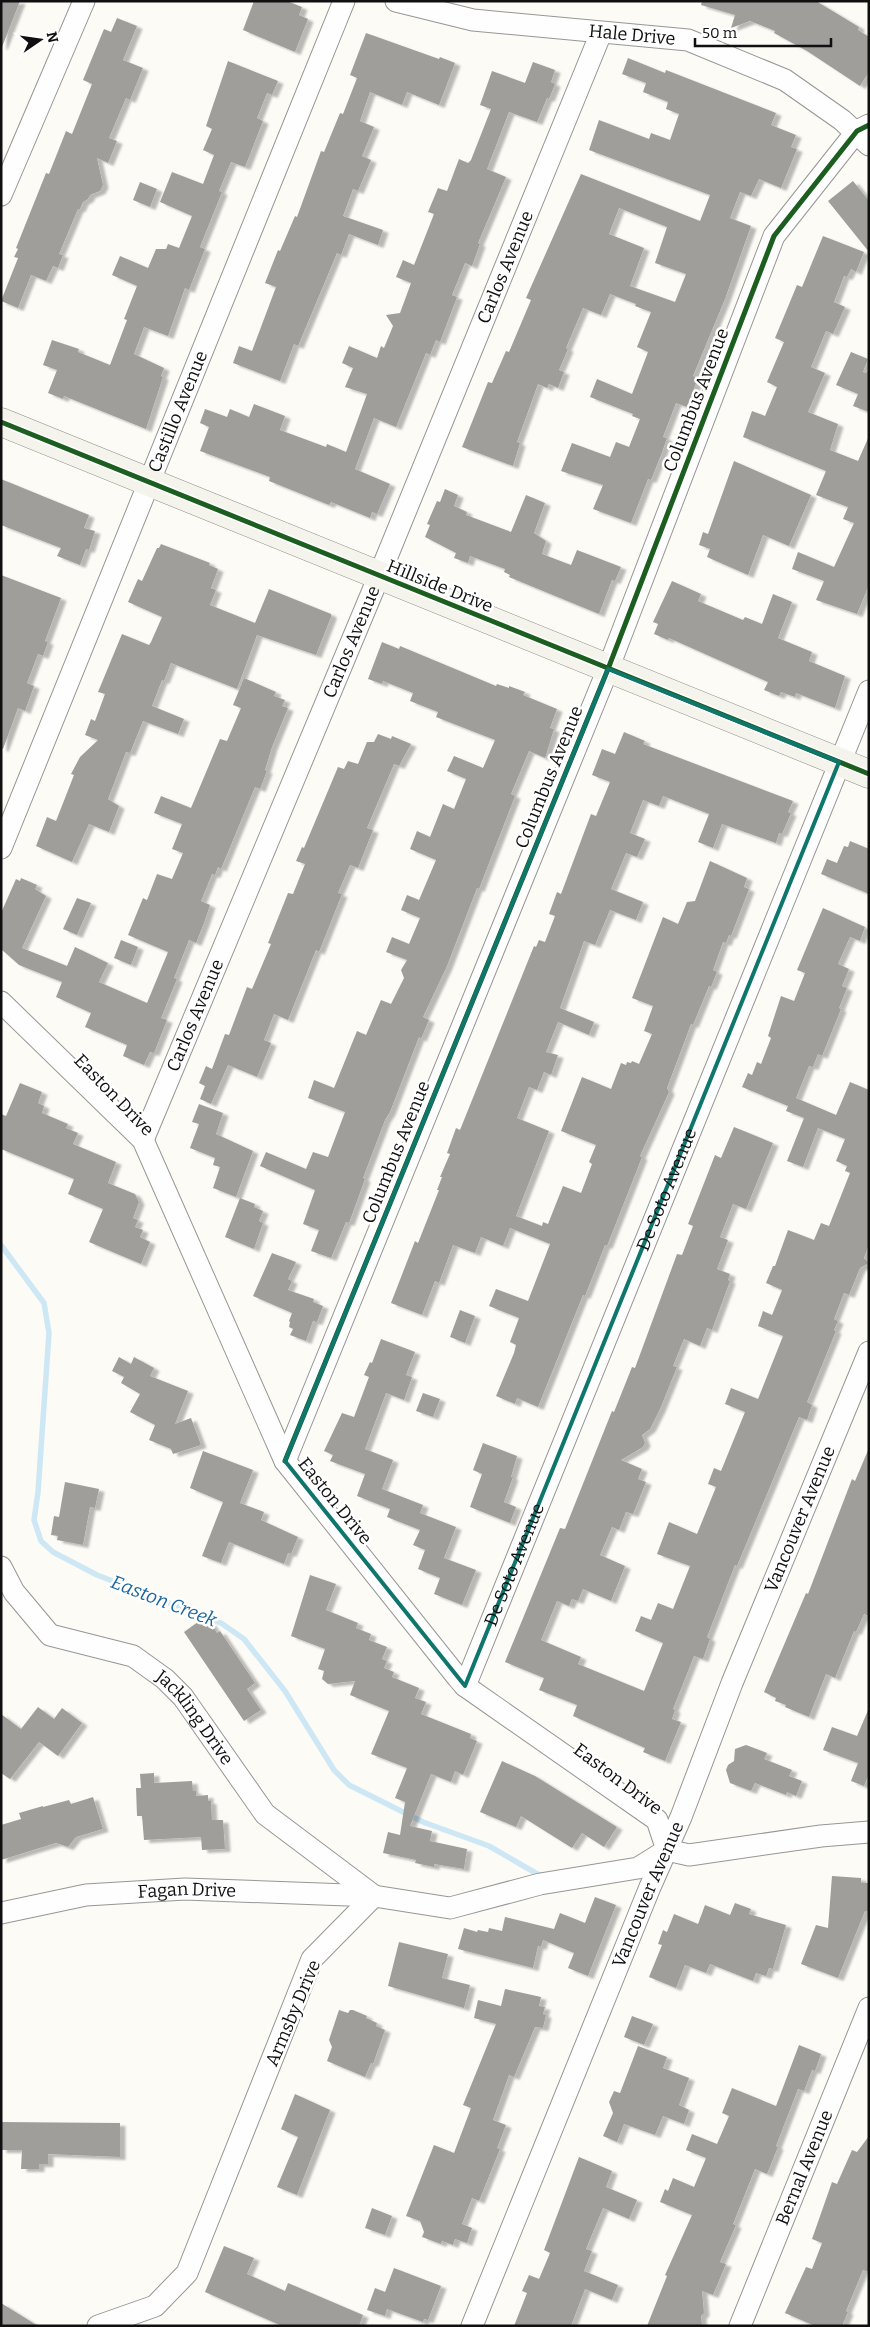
<svg xmlns="http://www.w3.org/2000/svg" width="870" height="2327" font-family="Bitter,serif">
<style>
.lines{fill:none;stroke-linecap:round;stroke-linejoin:round}
.stream{stroke:#cde7f5;stroke-width:5.5}
.building{fill:#a09e9b;fill-rule:evenodd;filter:url(#shadow)}
.minor-casing{stroke:#969694;stroke-width:23}
.secondary-casing{stroke:#8d8c8a;stroke-width:29}
.minor{stroke:#fffefe;stroke-width:21}
.secondary{stroke:#f5f4ec;stroke-width:28}
.cycleway-casing{stroke:#fff;stroke-width:8}
.cycleway{stroke:#1b5e20;stroke-width:5}
.marked{fill:none;stroke:#0f766e;stroke-width:4;stroke-linejoin:round}
.labels{text-anchor:middle;dominant-baseline:central;stroke-width:5;stroke-linejoin:round;paint-order:stroke}
.street-label{font-size:18px;fill:#101010;stroke:#fff}
.water-label{font-size:19px;font-style:italic;fill:#1b659f;stroke:#fff}
</style>
<defs>
<filter id="shadow"><feDropShadow dx="5.5" dy="3" stdDeviation="1" flood-color="#0004"/></filter>
</defs>
<rect width="100%" height="100%" fill="#fcfbf6"/>
<g class="lines">
<path class="stream" d="M1 1245 44 1303 49 1333 38 1492 34 1520 41 1541 53 1552 97 1575 221 1623 244 1639 285 1691 334 1770 349 1785 423 1822 489 1846 539 1875"/>
</g>
<path class="building" d="M1 1H20L2 47H1Z
M254 1H287L302 7 299 15 308 19 295 52 243 30Z
M702 1H816L859 27 858 30 869 37V72L860 86 807 51 774 33 775 31 750 21 731 28 735 15 701 5Z
M117 18 137 26 123 60 143 68 130 100 126 98 109 138 117 141 108 163 97 158 103 185 100 191 90 195 88 199 83 202 80 209H78L59 254 63 255 58 268 53 266 46 281 31 275 18 308 1 301 18 258 14 257 18 249 16 248 46 173 49 174 66 131 72 134 92 84 83 80 104 29 111 32Z
M366 33 439 59 440 57 455 63 439 105 407 92 402 105 370 92 360 121 374 127 362 156 371 160 358 191 353 189 343 216 383 230 378 245 349 234 341 255 337 253 298 346 294 344 280 381 233 363 239 346 252 351 276 287 265 283 278 250 280 251 295 216 297 217 321 151 324 152 340 113 343 114 357 78 350 75Z
M628 58 665 73 666 70 776 113 771 125 796 135 791 147 797 149 781 188 759 179 751 196 740 192 730 218 751 226 725 299 693 376 698 378 687 407 676 403 663 437 667 438 661 455 651 480 648 479 631 523 593 509 603 485 561 471 572 443 610 457 616 442 629 447 640 419 632 416 633 414 590 397 597 379 632 394 648 352 637 347 651 312 635 306 636 304 610 294 601 315 583 308 566 348 568 349 559 370 564 372 558 388 549 384 547 388 538 384 517 442 520 443 513 466 462 447 488 382 492 383 506 351 509 352 531 300 526 298 581 174 700 221 710 195 589 150 599 120 649 139 651 133 670 140 679 114 666 109 668 102 643 92 646 83 622 74ZM619 208 667 227 655 263 686 274 675 302 630 286 644 248 609 234Z
M228 61 278 81 272 95 267 93 257 118 263 121 245 167 231 162 219 191 222 192 200 247 205 249 189 290 185 288 168 336 144 327 134 354 164 368 161 376 163 377 146 429 64 396 63 399 48 393 57 370 43 365 52 340 79 349 78 352 110 365 127 320 124 319 137 286 112 275 120 256 148 268 156 249H166L168 244 179 248 192 216 160 202 172 172 203 184 214 155 203 150 212 129 206 126Z
M533 62 555 70 551 82 555 84 549 99 547 98 537 122 509 112 487 169 506 177 478 243 480 244 472 266 465 263 452 295 457 297 440 342 436 340 430 355 426 353 396 427 374 418 355 469 390 484 377 514 372 512 370 518 331 502 329 505 269 481 270 477 200 451 209 427 200 423 205 409 227 417 230 409 249 417 254 404 285 416 280 430 326 447 327 444 346 452 367 394 345 387 353 368 342 363 349 346 377 358 381 346 384 348 393 326 386 315 400 313 411 283 396 277 403 260 414 265 434 214 428 212 438 188 447 191 459 159 468 163 471 160 491 109 480 105 492 71 525 83Z
M853 181 869 201V252L828 201Z
M140 182 157 189 150 207 133 200Z
M823 236 864 252 856 272 851 269 847 277 844 276 834 302 845 307 833 334 826 331 811 367 825 373 808 412 838 424 830 450 858 461 869 436V585L857 614 816 600 824 581 792 569 798 552 834 567 854 523 843 519 848 507 816 495 826 471 743 437 752 411 765 416 777 387 767 382 784 342 775 338 797 285 802 287Z
M851 352 868 359 863 372 866 373 869 369V412L853 406 858 394 836 385Z
M734 461 811 495 789 546 763 535 748 575 707 557 710 549 699 545 703 532 708 534Z
M1 479 89 515 84 528 95 531 89 550 86 549 80 565 57 556 61 548 1 525Z
M445 489 458 495 454 506 467 512 466 515 511 532 526 495 545 503 534 533 546 541 542 554 571 565 577 550 621 567 615 581 612 580 599 614 509 577 510 575 504 572 505 569 470 556 468 563 454 558 456 553 425 537 430 525 427 524 437 501 440 502Z
M161 544 210 563 209 565 218 569 211 588 216 590 210 605 255 623 269 589 331 614V617L316 655 257 635 237 689 171 663 164 681 162 680 152 706 184 719 178 734 143 721 130 753 126 752 108 799 119 806 109 832 89 824 72 862 36 846 47 817 56 821 74 775 71 774 80 757 98 740 85 735 91 719 95 721 105 694 98 692 122 634 149 645 151 642 162 617 128 602 138 579 142 581 157 548H159Z
M1 575 61 598 45 641 48 642 43 656 38 654 27 683 34 686 25 711 18 708 3 749 1 748Z
M672 581 701 594 698 601 743 620 745 617 762 624 773 594 792 602 778 638 812 652 809 661 845 676 835 708 796 693 795 697 781 692 779 696 764 690 768 682 669 638 668 640 654 634 658 624 653 622Z
M382 642 399 649 400 646 496 686 497 684 509 688V686L525 692 523 695 557 709 550 728 554 729 545 758 529 751 511 794 515 796 484 876 479 889 477 888 447 966 423 1017 429 1020 421 1039 419 1037 390 1112 385 1120 363 1178 365 1179 349 1223 346 1222 331 1258 311 1251 319 1230 303 1224 315 1190 260 1166 266 1152 306 1169 313 1152 328 1157 345 1112 308 1098 314 1080 334 1088 357 1031 366 1035 381 1000 391 1004 404 978 401 970 407 960 386 952 392 937 409 944 420 918 401 910 407 895 419 900 436 860 410 849 417 831 430 837 443 804 454 809 466 779 447 771 454 756 483 768 495 740 436 717 438 712 410 701 413 693 383 681 382 684 368 679Z
M244 678 276 692 274 696 285 700 282 706 288 708 272 747 265 770 267 771 260 789 255 787 221 869 218 867 215 875 212 874 201 901 210 905 204 923 196 943 189 940 174 978 177 979 161 1018 167 1020 154 1053 150 1052 144 1065 123 1056 127 1045 85 1027 91 1013 56 997 62 982 19 965 1 949V913L16 879 20 881 21 878 37 885 35 889 46 896 22 948 67 966 75 947 108 963 99 982 147 1003 168 952 128 935 143 898 147 900 157 874 172 879 183 853 172 849 182 824 154 813 161 796 191 808 220 739 227 741 241 708 233 705Z
M624 732 645 741 643 744 793 801 788 812 791 813 782 834 779 833 776 843 722 824 713 848 698 842 709 814 663 796 659 806 643 800 630 833 645 839 637 857 626 853 611 889 643 902 636 920 610 910 595 945 584 941 560 1008 594 1022 589 1035 558 1022 546 1052 558 1055 551 1075 544 1072 537 1090 529 1087 517 1118 549 1131 516 1216 542 1226 543 1222 548 1224 563 1186 581 1193 592 1164 589 1162 596 1145 561 1131 582 1077 611 1089 621 1063 626 1065 627 1062 631 1063 632 1061 639 1064 652 1034 644 1031 653 1006 632 998 663 917 678 924 687 902 695 901 710 861 747 878 744 887 749 889 731 936 729 935 726 943 723 942 713 970 717 972 711 987 709 986 693 1025 691 1024 667 1088 669 1092 640 1156 642 1157 607 1246 605 1245 585 1296 583 1295 538 1407 517 1398 515 1404 496 1396 514 1353 516 1345 510 1342 519 1318 489 1306 496 1289 528 1301 550 1244 510 1228 503 1246 481 1237 475 1253 453 1245 439 1283 435 1281 422 1315 391 1303 415 1241 418 1243 439 1190H437L442 1177H440L450 1154 447 1153 456 1128 460 1130 534 946 536 947 539 940 545 942 555 916 549 914 557 892 561 894 591 814 596 816 610 782 592 775 602 749 615 754Z
M378 734 391 739 392 736 411 744 399 766 394 764 367 828 373 830 358 868 350 865 338 893 342 894 319 952 316 950 288 1020 274 1014 264 1040 271 1043 257 1077 228 1065 211 1104 200 1099 205 1086 199 1083 206 1066 212 1069 225 1034 229 1035 247 987 252 989 271 944 268 943 288 893 293 894 305 864 296 861 302 847 304 848 338 767 344 769 348 761 358 764 367 742H374Z
M850 841 869 849V894L821 874 827 859 837 863 844 846 848 847Z
M77 898 91 903 77 935 63 929Z
M823 908 865 927 860 941 850 937 838 964 849 969 842 986 847 988 839 1008 841 1009 822 1056 818 1054 813 1067 809 1066 796 1098 836 1115 850 1082 869 1090V1244L864 1258 869 1263 860 1268 849 1295 844 1293 834 1319 838 1321 834 1330 836 1331 807 1402 812 1405 807 1420 799 1417 737 1566 735 1565 707 1637 710 1639 703 1659 694 1656 673 1709 675 1710 672 1719 681 1722 665 1761 643 1752 645 1748 573 1716 577 1705 539 1690 544 1678 505 1662 560 1528 565 1529 612 1411 614 1412 632 1367 635 1368 677 1254 682 1255 693 1226 688 1224 715 1155 721 1158 734 1127 773 1143 746 1209 733 1204 720 1237 728 1240 717 1269 730 1274 728 1280 730 1281 712 1330 707 1328 700 1346 684 1339 673 1366 677 1367 660 1409 650 1429 642 1435 645 1443 643 1447 621 1460 642 1469 638 1479 646 1482 633 1514 626 1512 619 1530 612 1527 600 1555 625 1566 611 1601 583 1589 578 1601 572 1599 569 1606 557 1601 541 1640 581 1657 578 1664 644 1691 663 1643 635 1631 641 1616 651 1620 658 1603 673 1609 690 1566 657 1554 669 1522 697 1534 716 1487 708 1484 714 1468 721 1471 745 1412 725 1404 731 1388 758 1399 783 1336 758 1326 763 1311 772 1315 782 1290 766 1283 773 1266H775L788 1230 814 1240 821 1223 829 1226 850 1173 845 1171 847 1166 836 1161 845 1139 818 1128 803 1167 787 1161 804 1118 786 1111 788 1106 742 1087 748 1073 752 1075 757 1062 761 1064 771 1038 768 1036 781 996 794 1001 805 973 797 970Z
M121 940 138 947 131 965 114 958Z
M20 1083 42 1092 38 1103 44 1106 42 1113 68 1124 66 1128 78 1133 73 1144 116 1162 108 1183 135 1194 139 1202 133 1218 138 1220 135 1227 143 1230 140 1237 150 1242 141 1264 89 1242 103 1209 68 1194 74 1179 1 1149V1114L6 1116Z
M199 1104 223 1113 216 1134 253 1151 236 1197 213 1188 220 1167 213 1165 215 1158 190 1148 199 1124 192 1122Z
M240 1198 255 1204 254 1207 263 1211 259 1221 263 1223 254 1249 225 1237Z
M272 1253 296 1262 288 1279 292 1281 288 1290 314 1299 313 1302 323 1306 317 1322 313 1321 306 1341 290 1335 293 1329 289 1327 290 1322 289 1321 292 1313 253 1296Z
M460 1310 475 1316 465 1343 450 1337Z
M381 1339 415 1352 406 1375 412 1377 404 1400 386 1393 365 1449 393 1460 382 1489 423 1505 420 1513 456 1527 444 1558 476 1570 462 1605 434 1594 440 1578 418 1569 425 1550 413 1545 420 1530 387 1517 390 1509 357 1496 365 1474 330 1461 333 1455 324 1451 342 1413 354 1417 369 1377 364 1375 370 1362 372 1363Z
M119 1357 131 1364 134 1357 154 1368 150 1376 188 1391 175 1424 191 1418 201 1445 173 1454 171 1449 149 1440 155 1425 130 1412 140 1394 121 1383 124 1377 112 1371Z
M423 1393 440 1399 433 1417 416 1411Z
M483 1443 517 1456 511 1477H513L504 1502 516 1507 510 1523 470 1507 482 1474 473 1470Z
M869 1448V1616L864 1614 856 1632 854 1631 835 1678 826 1674 809 1717 785 1707 786 1705 775 1701 776 1698 764 1692 806 1593 808 1594 852 1479 855 1481Z
M203 1451 253 1470 240 1503 264 1512 261 1520 298 1537 291 1554 288 1553 284 1564 229 1542 221 1563 202 1556 223 1502 190 1488Z
M65 1482 99 1489 95 1508 90 1507 83 1545 57 1540 58 1536 51 1535 54 1516 59 1517Z
M310 1575 336 1584 326 1610 358 1623 356 1628 371 1634 369 1640 387 1647 382 1659 387 1661 384 1668 394 1672 392 1677 419 1688 415 1698 426 1702 421 1714 471 1734 470 1738 477 1741 463 1775 455 1771 451 1782 431 1774 410 1826 432 1831 430 1841 467 1849 464 1869 434 1864V1867L415 1863 416 1860 383 1853 388 1832 400 1835 405 1802 395 1798 407 1768 371 1754 389 1711 350 1695 355 1681 328 1684 322 1679 324 1671 318 1669 325 1649 291 1636Z
M202 1619 206 1625 210 1622 217 1633 220 1631 255 1683 247 1689 261 1710 244 1721 184 1632Z
M38 1707 54 1719 62 1708 82 1723 58 1756 39 1742 10 1779 1 1773V1714L21 1729Z
M869 1708V1774L864 1786 851 1781 858 1763 823 1750 832 1727 857 1736Z
M746 1745 767 1753 764 1759 792 1770 789 1776 802 1781 796 1796 787 1792 786 1795 755 1783 751 1791 730 1783 726 1770 728 1765 734 1761 735 1749Z
M502 1761 535 1776 617 1827 604 1847 582 1833 572 1848 521 1816 516 1827 480 1812Z
M154 1773V1783L192 1781 193 1791H196V1796L208 1795V1801H211L212 1820H223L225 1849 202 1850 201 1837 144 1840 142 1816H137L136 1788H141L140 1774Z
M93 1797 103 1829 76 1837 68 1847 56 1843 1 1860V1825L21 1819 19 1813 43 1806V1807L69 1800 71 1804Z
M832 1876 861 1878V1883H869V1911H865L838 1978 801 1964 816 1925 828 1928Z
M595 1897 616 1905 588 1976 568 1968 574 1953 543 1940 541 1947 538 1946 533 1968 458 1949 464 1928 477 1932 478 1930 488 1932 489 1928 502 1931 505 1917 554 1929 560 1913 585 1923Z
M735 1903 751 1909 749 1914 786 1925 773 1969 769 1968 766 1976 756 1973 753 1981 710 1964 706 1973 685 1965 676 1988 649 1977 662 1945 658 1944 663 1930 667 1932 674 1914 698 1924 705 1905 730 1915Z
M399 1942 448 1954 442 1978 470 1985 464 2008 388 1986Z
M505 1989 541 1997 539 2006 545 2007 543 2014 546 2015 543 2028 535 2027 514 2077 509 2075 493 2120 506 2125 497 2148 500 2149 479 2201 472 2198 462 2224 472 2228 467 2243 455 2239 453 2245 442 2241 441 2244 422 2237 424 2232 420 2221 406 2216 434 2145 454 2153 471 2108 463 2105 496 2024 474 2018 478 2000 501 2006Z
M339 2010 348 2013 350 2010H353L367 2016 366 2018 377 2023 376 2026 385 2030 373 2064 371 2063 365 2077 327 2061 332 2047 329 2040Z
M632 2016 653 2024 644 2045 624 2037Z
M799 2045 821 2054 815 2071 812 2070 804 2091 798 2089 776 2146 778 2147 767 2174 755 2169 733 2224 736 2225 720 2262 726 2264 713 2295 702 2291 704 2313 701 2316 702 2326H647L667 2276 665 2275 692 2215 660 2202 665 2189 668 2191 673 2178 694 2187 706 2158 686 2150 692 2134 717 2144 729 2116 722 2113 732 2088 776 2106Z
M638 2046 667 2057 663 2068 689 2078 679 2105 689 2110 684 2124 663 2116 655 2135 624 2124 617 2142 603 2136 613 2113 609 2102 614 2091 620 2093Z
M295 2094 330 2110 297 2195 277 2187 298 2137 281 2129Z
M1 2122 120 2123V2157L48 2154V2164H39V2169H21L22 2150H1Z
M869 2136V2272L863 2270 846 2311 848 2312 842 2326H815L785 2313 806 2267 812 2269 822 2243 812 2239 832 2182 837 2184 852 2150 857 2152Z
M579 2157 612 2171 606 2187 637 2200 629 2219 603 2208 586 2249 592 2251 584 2271 618 2285 612 2300 585 2289 571 2326H514L527 2293 522 2291 529 2275 539 2279 550 2253 544 2250Z
M372 2208 392 2216 385 2235 365 2228Z
M224 2246 254 2258 247 2274 285 2291 288 2283 363 2315 359 2326H282L205 2292Z
M394 2268 441 2286 428 2320 424 2319 423 2322 387 2309 385 2316 367 2310 375 2288 385 2292Z
M1 2303 38 2326H1Z"/>
<g class="lines">
<g class="minor-casing">
<g id="minor">
<path id="s1" d="M396 1 473 20 688 40 785 80 842 120 869 145"/>
<path d="M1 195 84 1"/>
<path id="s2" d="M1 848 344 1"/>
<path d="M1 1002 143 1140 285 1461 458 1678 465 1686 657 1820 667 1850"/>
<path id="s3" d="M143 1140 379 576 601 33"/>
<path d="M285 1461 608 669 774 236 857 131 869 125"/>
<path id="s4" d="M1 1567 14 1592 50 1635 133 1656 165 1679 183 1697 265 1814 374 1896"/>
<path id="s5" d="M465 1686 869 691"/>
<path d="M667 1850 689 1855 821 1836 869 1832"/>
<path id="s6" d="M1 1913 86 1895 185 1889 374 1896"/>
<path d="M98 2326 155 2306 187 2273 312 1959 374 1896 450 1908 540 1884 638 1868 667 1850"/>
<path id="s7" d="M472 2326 650 1887 681 1817 732 1683 869 1352"/>
<path id="s8" d="M740 2326 869 2008"/>
</g>
</g>
<g class="secondary-casing">
<path id="secondary" d="M1 422 869 774"/>
</g>
<use href="#minor" class="minor"/>
<use href="#secondary" class="secondary"/>
<g class="cycleway-casing">
<path id="cycleway" d="M1 422 869 774
M285 1461 608 669 774 236 857 131 869 125"/>
</g>
<use href="#cycleway" class="cycleway"/>
</g>
<path class="marked" d="M608 669 839 762 465 1686 285 1461Z"/>
<g class="labels">
<g class="street-label">
<text stroke="none"><textPath href="#s1" startOffset="239">Hale Drive</textPath></text>
<text stroke="none"><textPath href="#s3" startOffset="945">Carlos Avenue</textPath></text>
<text transform="translate(696 400) rotate(-69)">Columbus Avenue</text>
<text stroke="none"><textPath href="#s2" startOffset="471">Castillo Avenue</textPath></text>
<text transform="translate(440 586) rotate(22)">Hillside Drive</text>
<text stroke="none"><textPath href="#s3" startOffset="540">Carlos Avenue</textPath></text>
<text transform="translate(549 777) rotate(-68)">Columbus Avenue</text>
<text stroke="none"><textPath href="#s3" startOffset="135">Carlos Avenue</textPath></text>
<text transform="translate(114 1095) rotate(46)">Easton Drive</text>
<text transform="translate(396 1152) rotate(-68)">Columbus Avenue</text>
<text stroke="none"><textPath href="#s5" startOffset="536">De Soto Avenue</textPath></text>
<text transform="translate(335 1501) rotate(51)">Easton Drive</text>
<text stroke="none"><textPath href="#s7" startOffset="871">Vancouver Avenue</textPath></text>
<text stroke="none"><textPath href="#s5" startOffset="131">De Soto Avenue</textPath></text>
<text stroke="none"><textPath href="#s4" startOffset="258">Jackling Drive</textPath></text>
<text transform="translate(618 1779) rotate(37)">Easton Drive</text>
<text stroke="none"><textPath href="#s6" startOffset="188">Fagan Drive</textPath></text>
<text stroke="none"><textPath href="#s7" startOffset="466">Vancouver Avenue</textPath></text>
<text transform="translate(293 2013) rotate(-67)">Armsby Drive</text>
<text stroke="none"><textPath href="#s8" startOffset="171">Bernal Avenue</textPath></text>
</g>
<g class="water-label">
<text transform="translate(164 1601) rotate(21)">Easton Creek</text>
</g>
</g>
<rect width="870" height="2327" fill="none" stroke="#101010" stroke-width="5"/>
<g transform="translate(40 40) rotate(77)" stroke="#ffffff" stroke-width="4" paint-order="stroke">
<path d="M0-4L9 19L0 12L-9 19Z" fill="#101010"/>
<text y="-8" font-size="14" font-weight="bold" text-anchor="middle" fill="#101010">N</text>
</g>
<path d="M695 38v8h136v-8" fill="none" stroke="#101010" stroke-width="2.5"/>
<text x="702" y="38" font-size="15" fill="#101010" stroke="#ffffff" stroke-width="4" paint-order="stroke">50 m</text>
</svg>
